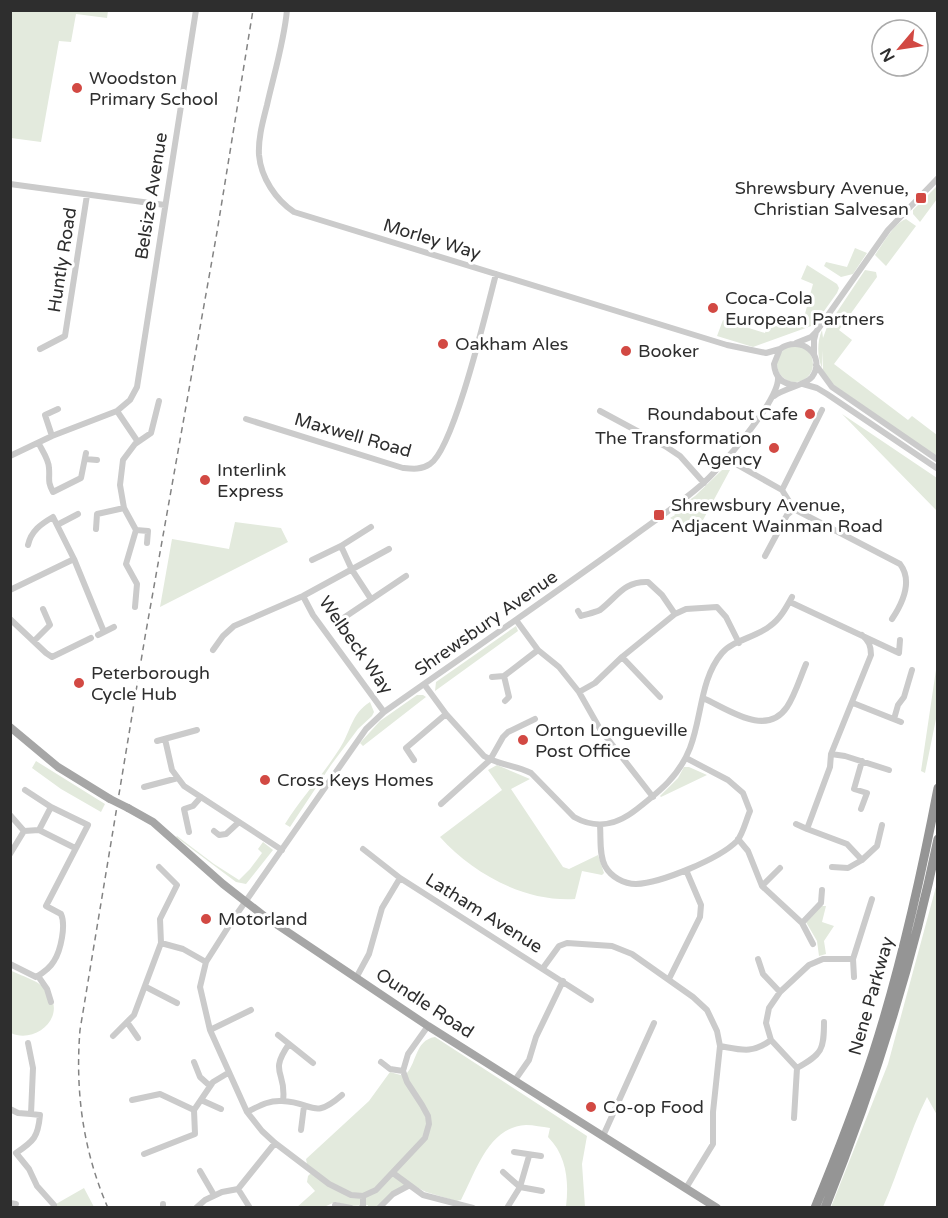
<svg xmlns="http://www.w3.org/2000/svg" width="948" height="1218" font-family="'Varela Round',sans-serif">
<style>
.green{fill:#e3eadd}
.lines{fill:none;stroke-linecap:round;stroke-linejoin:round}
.minor{stroke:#cbcbcb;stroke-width:6}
.major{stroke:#a6a6a6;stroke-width:8}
.highway{stroke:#959595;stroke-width:9}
.rail{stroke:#838383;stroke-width:1.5;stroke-dasharray:6 4.5;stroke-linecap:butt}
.major-bridge{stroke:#a6a6a6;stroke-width:8}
.poi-dot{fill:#d24943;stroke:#fff;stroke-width:2}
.labels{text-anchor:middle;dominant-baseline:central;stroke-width:6;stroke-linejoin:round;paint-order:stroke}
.poi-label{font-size:18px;fill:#2e2e2e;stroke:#fff;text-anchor:start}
.street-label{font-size:18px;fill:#2e2e2e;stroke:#fff}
</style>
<rect width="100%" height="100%" fill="#fff"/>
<path class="green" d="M10 11H108L107 18 76 14 71 42 59 41 41 142 11 138Z
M936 187H937V199L920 222 913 214V210Z
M906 219 916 226 886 266 875 255C883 244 893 224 906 219Z
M855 248 867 253 853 274 841 277 824 266 826 262 847 267Z
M807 265 837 284 839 288 837 293 814 325 753 347 717 336 723 320 765 333 770 316 802 325 813 284 801 279Z
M865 270 876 272 877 277 839 330 852 340 834 364 908 420 912 416 937 435V458L831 383 823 370V350L822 368C817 356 817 342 822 330L823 338 827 327Z
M777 364a18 18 0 1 1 36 0a18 18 0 1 1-36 0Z
M842 414 937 478V512V511Z
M722 470H730L703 520 688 528 670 518 675 515 673 512 695 496Z
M235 522 281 528 288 542 160 607 172 539 229 549Z
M516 626 518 631 435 691 436 682Z
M937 663V714L925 773 921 771Z
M423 695 426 697 363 746 360 743 380 721 417 695Z
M370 702 374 712 372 716 358 729 331 765 290 827 285 824C301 798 323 775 340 748 351 731 351 714 370 702Z
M36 761 105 804 101 812 61 789 32 768Z
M497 765 530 779 511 789 563 867 569 869 598 855 604 873 602 875 582 871 575 899C525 902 473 874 440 837L502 790 488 770Z
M684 767H689L707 775 661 797 660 796 678 778Z
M177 836 214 864 239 880 250 869 262 853 258 849 263 842 273 850 246 884 236 882 176 837Z
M937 883V1115L927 1097C909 1133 899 1171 883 1207H831L888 1064Z
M821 906H826L822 922 834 926 824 941 826 954 819 956 817 941 806 922Z
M10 970C25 978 41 980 50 995 65 1020 33 1044 11 1033Z
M435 1037 587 1136 582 1164 585 1207H566C569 1182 567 1156 548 1137L550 1128C542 1127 534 1125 526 1125 488 1127 476 1172 461 1200L456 1201 426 1192 412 1185 377 1207H368V1205L351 1206 335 1202 324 1207 296 1208 315 1191 307 1182 308 1176 314 1170 307 1164 306 1159 369 1101 390 1072 404 1076C417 1066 414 1040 435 1037Z
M84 1188 94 1207 49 1208Z"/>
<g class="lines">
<path class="minor" d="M287 10C284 42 274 74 267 105 263 121 258 138 259 155 261 178 276 200 294 212L727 345 766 353 780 349
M10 184 165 205
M796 343 811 337 816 332
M40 349 65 336 87 195
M814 355V340L816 332 888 230 938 178
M816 365 832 387 938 460
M803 384 817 388 827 394 938 469
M774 396C785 388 806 385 812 377 827 356 801 334 780 349L774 364C775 377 782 384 795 385
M117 411 138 442
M600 411 665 446 680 456 704 483
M246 419 403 468C413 469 421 470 430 464 454 449 487 308 496 274
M52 436 45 415 58 409
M39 444C42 450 49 460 49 468 50 479 47 481 53 492L81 478 86 453
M10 456 52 436 117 411 130 400 137 387 196 10
M85 459 97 460
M727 459 782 490 794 509 900 564C913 581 902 604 892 619
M782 490 822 410
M96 529 97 514 124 508
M136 530 148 531 147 543
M28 545C31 531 41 524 53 517L57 525
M341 546 352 570 371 599
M765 556 787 515 794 509
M74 559 57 525 78 514
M312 560 341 546 371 527
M10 590 74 559 104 632
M303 596 313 615 384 712
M790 602 899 653 900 640
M135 607 137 584 126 564 136 530 124 508 120 485 123 460 135 444 151 433 159 401
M578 611 581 616C587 614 594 613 600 610 617 597 624 581 648 582L662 595 675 614
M10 619 46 653 52 657 91 638
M516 620 538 650 559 667 579 692 600 729 653 797
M336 623 406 576
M98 635 114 627
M34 641 50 625 43 609
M213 650 223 636 234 626 303 596 389 549
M622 657 660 697
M504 676 509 697 505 701
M492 677 504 676 538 650
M424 684 446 714 484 756C498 765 516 765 531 773L574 817C597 830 617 825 637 809 660 791 679 776 690 748 702 717 700 679 722 653 733 640 757 637 770 626 780 619 786 608 792 597
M579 692 595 683 622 657 675 614 686 609 717 607 726 617 739 643
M703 698C728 709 766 738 787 707 795 695 800 678 806 664
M853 703 901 722
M894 719 898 705 904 697 912 670
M165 739 172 770 184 786 282 850
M157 741 197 730
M831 754 845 756 889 770
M414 760 406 748 446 714
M144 787 178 778
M441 804 490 760 503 737 508 732 535 719
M861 809 867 793 854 789 862 761
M10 815 24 831
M796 824 807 829
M600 825C601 838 599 855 605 866 611 877 624 884 636 884 661 883 719 859 737 841 743 834 746 820 750 811L743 793 728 780 686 758
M39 830 51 807
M214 831 219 835 226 834 239 822
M189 832 184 809 193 806 201 797
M738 839 748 851 762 886 802 923 821 903 822 890
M363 849 400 878 591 1000
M10 854 24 831 39 830 75 848
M862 860 877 846 882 825
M832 867 848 868 862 860 847 844 807 829 830 767 831 754 871 655C871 646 869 641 862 635
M762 886 780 868
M802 923 813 944
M161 943 183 949 206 962
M758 959 763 974 780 992
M10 964 36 977C43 973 50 968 54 961 61 950 66 925 61 914L46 906 88 825 51 807 25 790
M543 968 559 946 567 943 612 946 632 954 693 997 707 1010 717 1031 720 1046 713 1112V1144L686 1188
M38 976 47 989 51 1002
M854 977 853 959 872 899
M356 978 369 954 382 908 400 878
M669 979 700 917 701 905 686 870
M146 987 177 1003
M127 1022 138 1038
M428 1026 408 1054 403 1071 407 1082 422 1105 428 1116 429 1124 425 1138 376 1190 363 1196 351 1195 329 1184 275 1143 262 1131 247 1112 210 1030 200 987 206 962 234 918 366 729 384 712C465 655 547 599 627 541 651 523 677 506 700 486 719 470 780 400 778 377
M210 1030 251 1010
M278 1035 313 1063
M113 1036 134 1015 161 943 160 919 177 885 159 867
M720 1046C742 1050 752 1054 771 1040
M194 1062 200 1077 210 1086
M381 1062 390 1069 403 1071
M797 1068C822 1054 824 1050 824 1022
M515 1080 529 1060 536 1037 563 981
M132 1100 160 1094 194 1110
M201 1100 221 1109
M283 1101C287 1071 268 1074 289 1044
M10 1109 18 1113 31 1114 33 1068 28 1043
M247 1112C259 1106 269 1100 282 1101 314 1102 312 1121 342 1095
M31 1114 40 1115C38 1137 34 1141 16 1153L29 1169 37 1186 54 1205
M794 1118 797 1068 771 1040 766 1023 769 1008 780 992 809 965 823 959H853
M301 1130 304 1106
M603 1136 654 1023
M514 1152 541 1156
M144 1154 195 1134 194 1110 213 1082 228 1073
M200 1171 214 1195
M503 1172 520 1187 542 1191
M393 1173 423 1195 473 1208
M238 1189 250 1208
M10 1203 16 1204
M335 1205 351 1208
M163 1208V1204
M196 1208 205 1200 222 1192 238 1189 275 1143
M361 1208 363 1206V1196
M379 1208 393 1194 408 1186
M507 1208 520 1187 529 1156"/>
<path class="major" d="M10 727 58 767 110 799
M128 808 153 822 223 884 264 916 428 1026 717 1208"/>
<path class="highway" d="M815 1208C836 1157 856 1106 873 1054 901 967 921 877 938 788
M825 1208C873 1088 912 966 938 839"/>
<path class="rail" d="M108 1208C83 1151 75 1091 80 1030L145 637 217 232 253 10"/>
<path class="major-bridge" d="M110 799 128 808"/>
</g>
<g class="poi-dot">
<circle cx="77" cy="88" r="6"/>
<rect x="915" y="192" width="12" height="12" rx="3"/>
<circle cx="713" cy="308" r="6"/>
<circle cx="443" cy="344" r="6"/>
<circle cx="626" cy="351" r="6"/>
<circle cx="810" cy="414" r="6"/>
<circle cx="774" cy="448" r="6"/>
<circle cx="205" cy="480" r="6"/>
<rect x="653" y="509" width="12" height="12" rx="3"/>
<circle cx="79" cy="683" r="6"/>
<circle cx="523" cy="740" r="6"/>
<circle cx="265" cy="780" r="6"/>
<circle cx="206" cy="919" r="6"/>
<circle cx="591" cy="1107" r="6"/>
</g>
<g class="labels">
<g class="poi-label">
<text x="89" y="78">Woodston<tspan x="89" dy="21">Primary School</tspan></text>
<text x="909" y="188" text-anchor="end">Shrewsbury Avenue,<tspan x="909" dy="21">Christian Salvesan</tspan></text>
<text x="725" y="298">Coca-Cola<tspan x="725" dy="21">European Partners</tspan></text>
<text x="455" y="344">Oakham Ales</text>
<text x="638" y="351">Booker</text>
<text x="798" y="414" text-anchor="end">Roundabout Cafe</text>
<text x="762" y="438" text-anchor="end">The Transformation<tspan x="762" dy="21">Agency</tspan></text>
<text x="217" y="470">Interlink<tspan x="217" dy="21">Express</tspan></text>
<text x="671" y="505">Shrewsbury Avenue,<tspan x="671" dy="21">Adjacent Wainman Road</tspan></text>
<text x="91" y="673">Peterborough<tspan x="91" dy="21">Cycle Hub</tspan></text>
<text x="535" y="730">Orton Longueville<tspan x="535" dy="21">Post Office</tspan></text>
<text x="277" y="780">Cross Keys Homes</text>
<text x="218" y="919">Motorland</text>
<text x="603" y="1107">Co-op Food</text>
</g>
<g class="street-label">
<text transform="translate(151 196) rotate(-81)">Belsize Avenue</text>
<text transform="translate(432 239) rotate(17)">Morley Way</text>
<text transform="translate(62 260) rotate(-81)">Huntly Road</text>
<text transform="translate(353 435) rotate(16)">Maxwell Road</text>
<text transform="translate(486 623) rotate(-35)">Shrewsbury Avenue</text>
<text transform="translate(356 645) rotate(55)">Welbeck Way</text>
<text transform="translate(484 913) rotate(32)">Latham Avenue</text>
<text transform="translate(871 996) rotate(-74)">Nene Parkway</text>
<text transform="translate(425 1003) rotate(33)">Oundle Road</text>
</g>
</g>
<rect width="948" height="1218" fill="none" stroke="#2e2e2e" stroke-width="24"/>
<g transform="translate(900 48) rotate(241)"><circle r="28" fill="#ffffff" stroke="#ababab" stroke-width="1.5"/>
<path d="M0-4.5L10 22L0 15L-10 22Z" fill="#d24943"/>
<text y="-9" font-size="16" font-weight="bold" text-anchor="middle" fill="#2e2e2e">N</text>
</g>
</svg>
